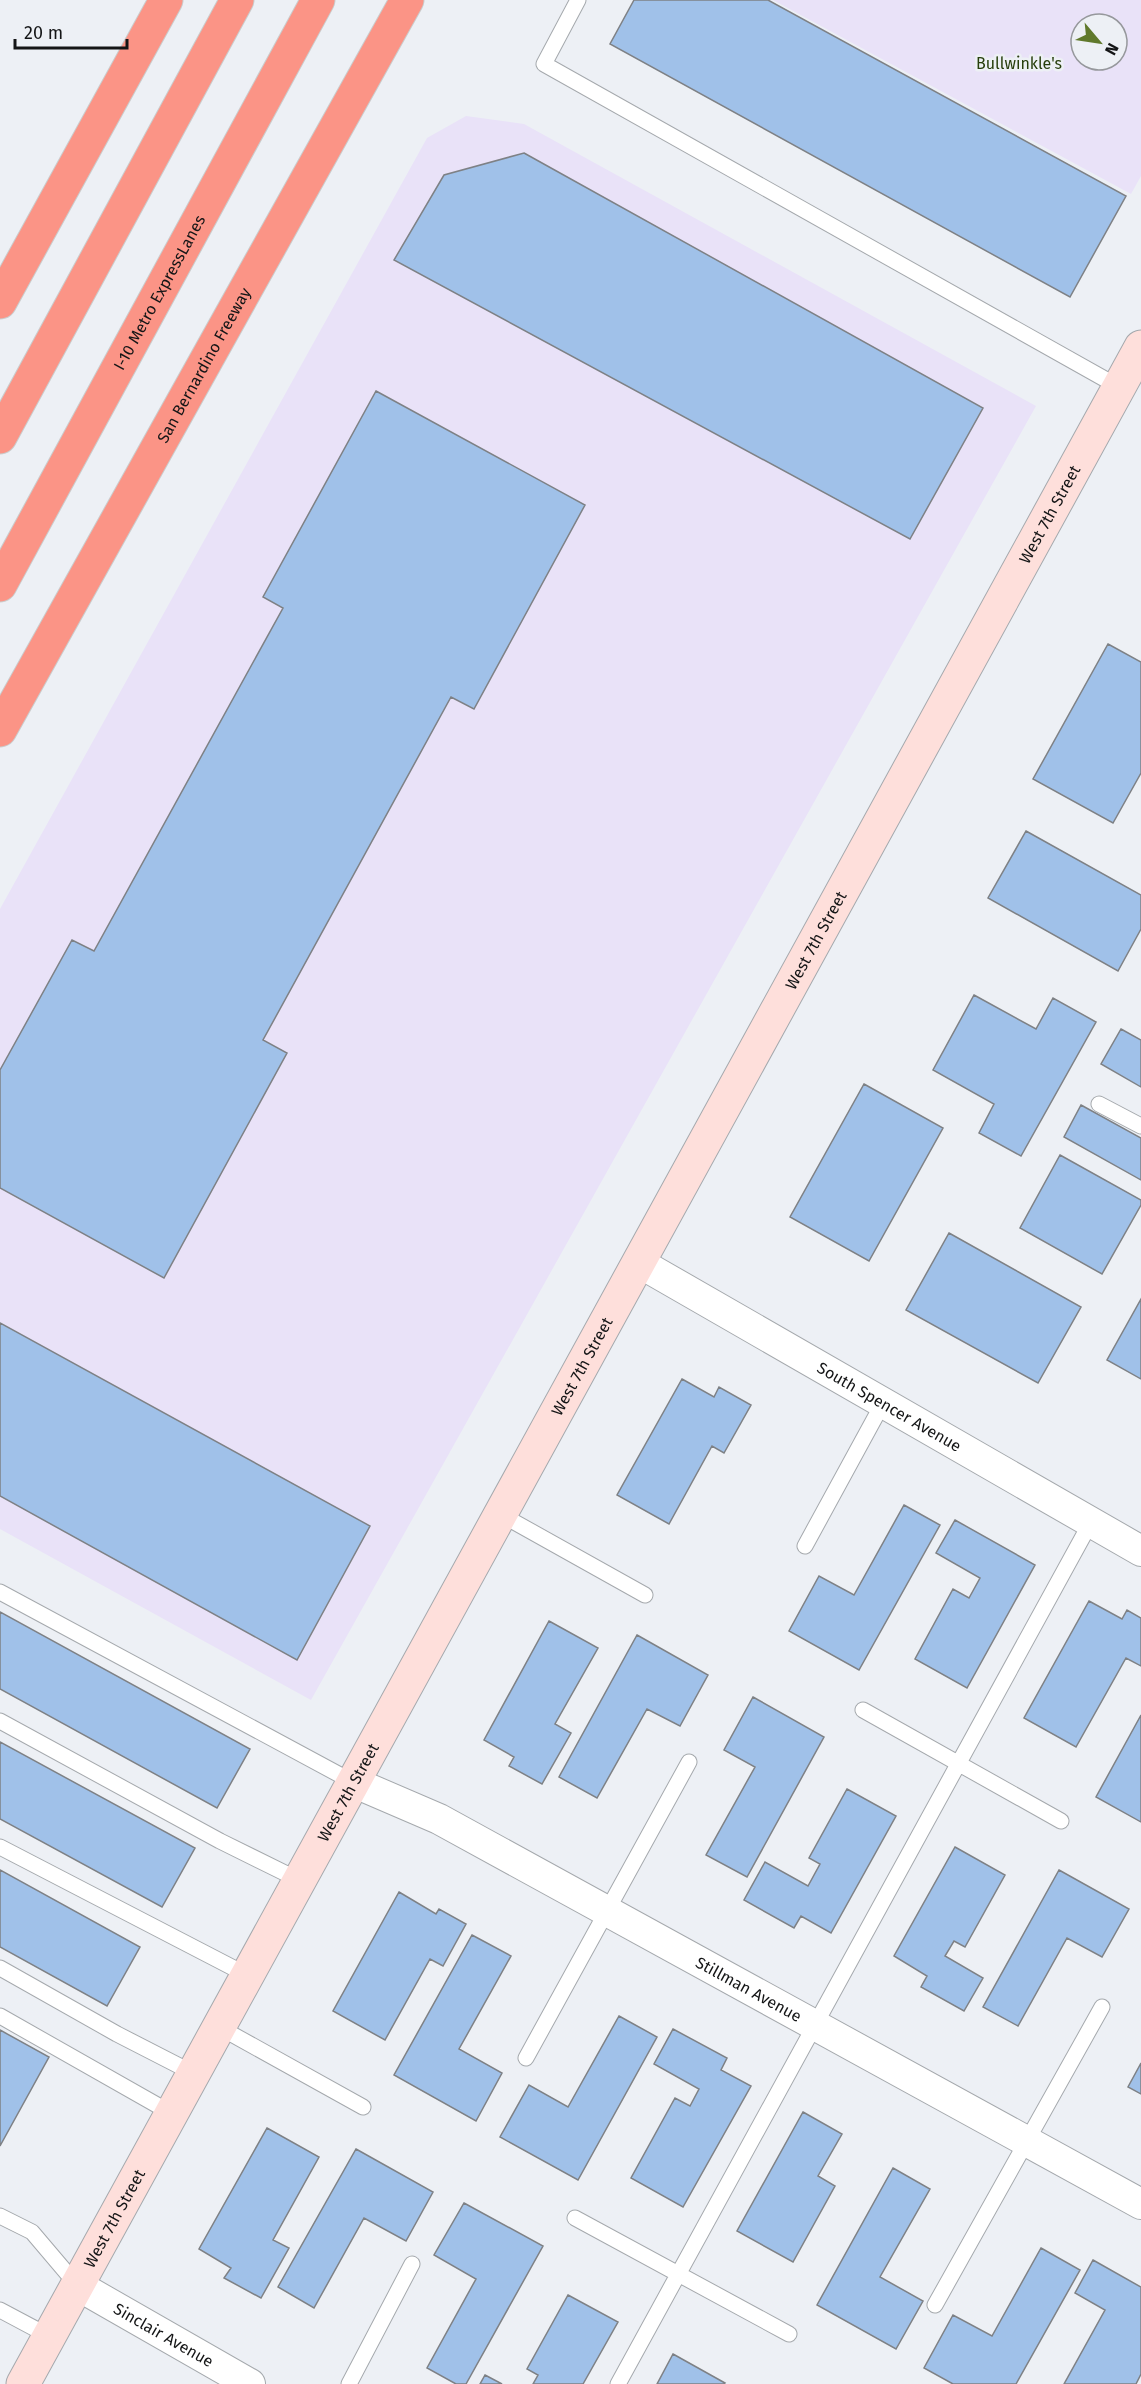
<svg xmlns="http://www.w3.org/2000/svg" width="1141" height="2384" font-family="'Fira Sans',sans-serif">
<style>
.commercial{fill:#e9e2f8;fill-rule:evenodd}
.building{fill:#a0c1e9;stroke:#7e8185;stroke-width:1.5}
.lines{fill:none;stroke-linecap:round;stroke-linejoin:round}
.service-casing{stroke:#a5a9ad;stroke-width:17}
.minor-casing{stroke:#a5a9ad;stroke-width:32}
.secondary-casing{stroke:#a5a9ad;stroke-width:35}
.motorway-casing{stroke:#cbcccc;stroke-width:35}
.service{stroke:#fff;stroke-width:15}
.minor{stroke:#fff;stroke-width:30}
.secondary{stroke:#fedfdb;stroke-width:33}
.motorway{stroke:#fb9486;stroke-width:33}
.labels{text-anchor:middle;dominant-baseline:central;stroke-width:5;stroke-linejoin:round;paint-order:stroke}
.park-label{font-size:16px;fill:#273e0d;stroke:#edf0f5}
.street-label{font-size:16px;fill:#141516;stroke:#edf0f5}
</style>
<rect width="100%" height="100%" fill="#edf0f5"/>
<path class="commercial" d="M773 0H1141V176L1131 194ZM1081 24H1117V60H1081Z
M466 116 524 124 1036 406 311 1700 0 1529V909L427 138Z"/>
<path class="building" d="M634 0H768L1126 196 1070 297 610 44Z
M524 153 983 408 910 539 394 260 444 175Z
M376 391 585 505 474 709 451 697 263 1040 287 1053 164 1278 0 1188V1070L72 940 94 951 283 608 263 597Z
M1108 644 1141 662V773L1113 823 1033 779Z
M1026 831 1141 895V929L1118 971 988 898Z
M974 995 1036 1029 1053 998 1096 1022 1021 1156 979 1133 994 1104 933 1070Z
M1121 1029 1141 1040V1087L1101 1064Z
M864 1084 943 1128 869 1261 790 1217Z
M1081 1105 1141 1138V1180L1064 1137Z
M1060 1155 1141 1200V1205L1102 1274 1020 1228Z
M949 1233 1081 1307 1038 1383 906 1310Z
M1141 1299V1379L1107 1360Z
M0 1323 370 1526 297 1660 0 1496Z
M682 1379 714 1397 719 1387 751 1405 724 1453 712 1446 669 1524 617 1495Z
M904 1505 940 1525 859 1670 789 1631 819 1576 854 1595Z
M955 1520 1035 1565 967 1688 915 1659 953 1589 969 1598 980 1578 936 1553Z
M1089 1601 1122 1619 1127 1610 1141 1618V1666L1126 1658 1076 1747 1024 1718Z
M0 1612 250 1749 217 1808 0 1689Z
M549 1621 598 1648 555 1724 571 1733 542 1784 509 1766 514 1757 484 1740Z
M637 1635 708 1675 680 1726 647 1709 597 1798 559 1777Z
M753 1697 824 1737 747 1877 706 1855 755 1767 724 1750Z
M1141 1715V1822L1096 1797Z
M0 1742 195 1848 162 1907 0 1819Z
M847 1789 896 1816 831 1933 801 1916 794 1928 744 1900 765 1862 808 1886 820 1864 809 1858Z
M955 1847 1005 1875 965 1947 954 1941 945 1956 983 1978 964 2011 921 1987 927 1976 894 1956Z
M0 1870 140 1947 107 2006 0 1947Z
M1059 1870 1129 1909 1102 1957 1067 1938 1018 2026 983 2007Z
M399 1892 436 1914 439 1909 466 1924 443 1966 430 1959 385 2040 333 2011Z
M472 1935 511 1956 459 2049 502 2073 476 2121 394 2075Z
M619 2016 657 2037 578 2180 500 2137 529 2085 568 2107Z
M673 2029 727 2058 721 2070 751 2086 683 2207 631 2178 675 2098 690 2106 699 2089 654 2064Z
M0 2030 49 2057 0 2146Z
M1141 2063V2094L1128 2087Z
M803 2112 842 2134 818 2176 835 2186 793 2262 737 2231Z
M267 2128 319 2157 273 2240 289 2248 261 2298 224 2278 231 2268 199 2249Z
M356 2149 433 2192 406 2241 364 2218 314 2308 278 2287Z
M893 2168 930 2189 880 2277 923 2301 896 2349 817 2305Z
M464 2203 543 2246 466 2384H456L427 2368 476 2279 434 2255Z
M1041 2248 1080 2270 1016 2384H953L924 2368 953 2315 992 2336Z
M1093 2260 1141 2287V2374L1136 2384H1064L1105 2310 1075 2293Z
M568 2295 618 2322 583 2384H533L538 2375 527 2369Z
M673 2354 725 2383 724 2384H657Z
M485 2375 502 2384H480Z"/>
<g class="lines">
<g class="service-casing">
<path id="service" d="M578 0 544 64 1119 387
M1099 1104 1141 1126
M500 1514 645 1595
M805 1546 883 1403
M0 1592 353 1782
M863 1710 1061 1821
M0 1721 220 1841 299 1880
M0 1847 247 1975
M0 1968 117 2034 193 2073
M0 2016 171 2113
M219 2027 363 2107
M526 2058 689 1762
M0 2216 32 2232 77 2285
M575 2218 789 2334
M935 2305 1102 2007
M0 2310 49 2336
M349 2384 412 2264
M618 2384 1091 1522"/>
</g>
<g class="minor-casing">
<g id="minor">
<path id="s1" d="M638 1262 1141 1551"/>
<path id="s2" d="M353 1782 439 1819 1141 2204"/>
<path id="s3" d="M77 2285 250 2384"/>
</g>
</g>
<g class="secondary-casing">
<g id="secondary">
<path id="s4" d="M23 2384 1141 347"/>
</g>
</g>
<g class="motorway-casing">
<g id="motorway">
<path d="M0 302 166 0"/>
<path d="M0 437 237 0"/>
<path id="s5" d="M0 585 318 0"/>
<path id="s6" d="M0 730 407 0"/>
</g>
</g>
<use href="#service" class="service"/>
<use href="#minor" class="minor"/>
<use href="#secondary" class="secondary"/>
<use href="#motorway" class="motorway"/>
</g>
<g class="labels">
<g class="park-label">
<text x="1019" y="63">Bullwinkle's</text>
</g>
<g class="street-label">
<text stroke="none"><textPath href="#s5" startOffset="333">I-10 Metro ExpressLanes</textPath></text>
<text stroke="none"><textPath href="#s6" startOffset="418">San Bernardino Freeway</textPath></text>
<text stroke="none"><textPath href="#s4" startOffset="2133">West 7th Street</textPath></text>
<text stroke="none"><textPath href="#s4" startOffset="1647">West 7th Street</textPath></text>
<text stroke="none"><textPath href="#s4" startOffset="1161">West 7th Street</textPath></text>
<text stroke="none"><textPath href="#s1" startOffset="290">South Spencer Avenue</textPath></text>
<text stroke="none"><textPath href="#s4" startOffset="675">West 7th Street</textPath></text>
<text stroke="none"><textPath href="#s2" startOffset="447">Stillman Avenue</textPath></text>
<text stroke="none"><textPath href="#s4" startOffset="189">West 7th Street</textPath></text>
<text stroke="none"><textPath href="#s3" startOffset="100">Sinclair Avenue</textPath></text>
</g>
</g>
<g transform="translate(1099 42) rotate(119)"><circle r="28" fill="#edf0f5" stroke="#96989c" stroke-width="1.5"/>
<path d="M0-4.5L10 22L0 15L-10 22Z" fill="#60792c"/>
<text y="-9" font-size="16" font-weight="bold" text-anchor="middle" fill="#141516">N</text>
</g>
<path d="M15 39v9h112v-9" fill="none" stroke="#141516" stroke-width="3"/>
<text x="24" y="39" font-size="18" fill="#141516" stroke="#edf0f5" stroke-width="4.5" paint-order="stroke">20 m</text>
</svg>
